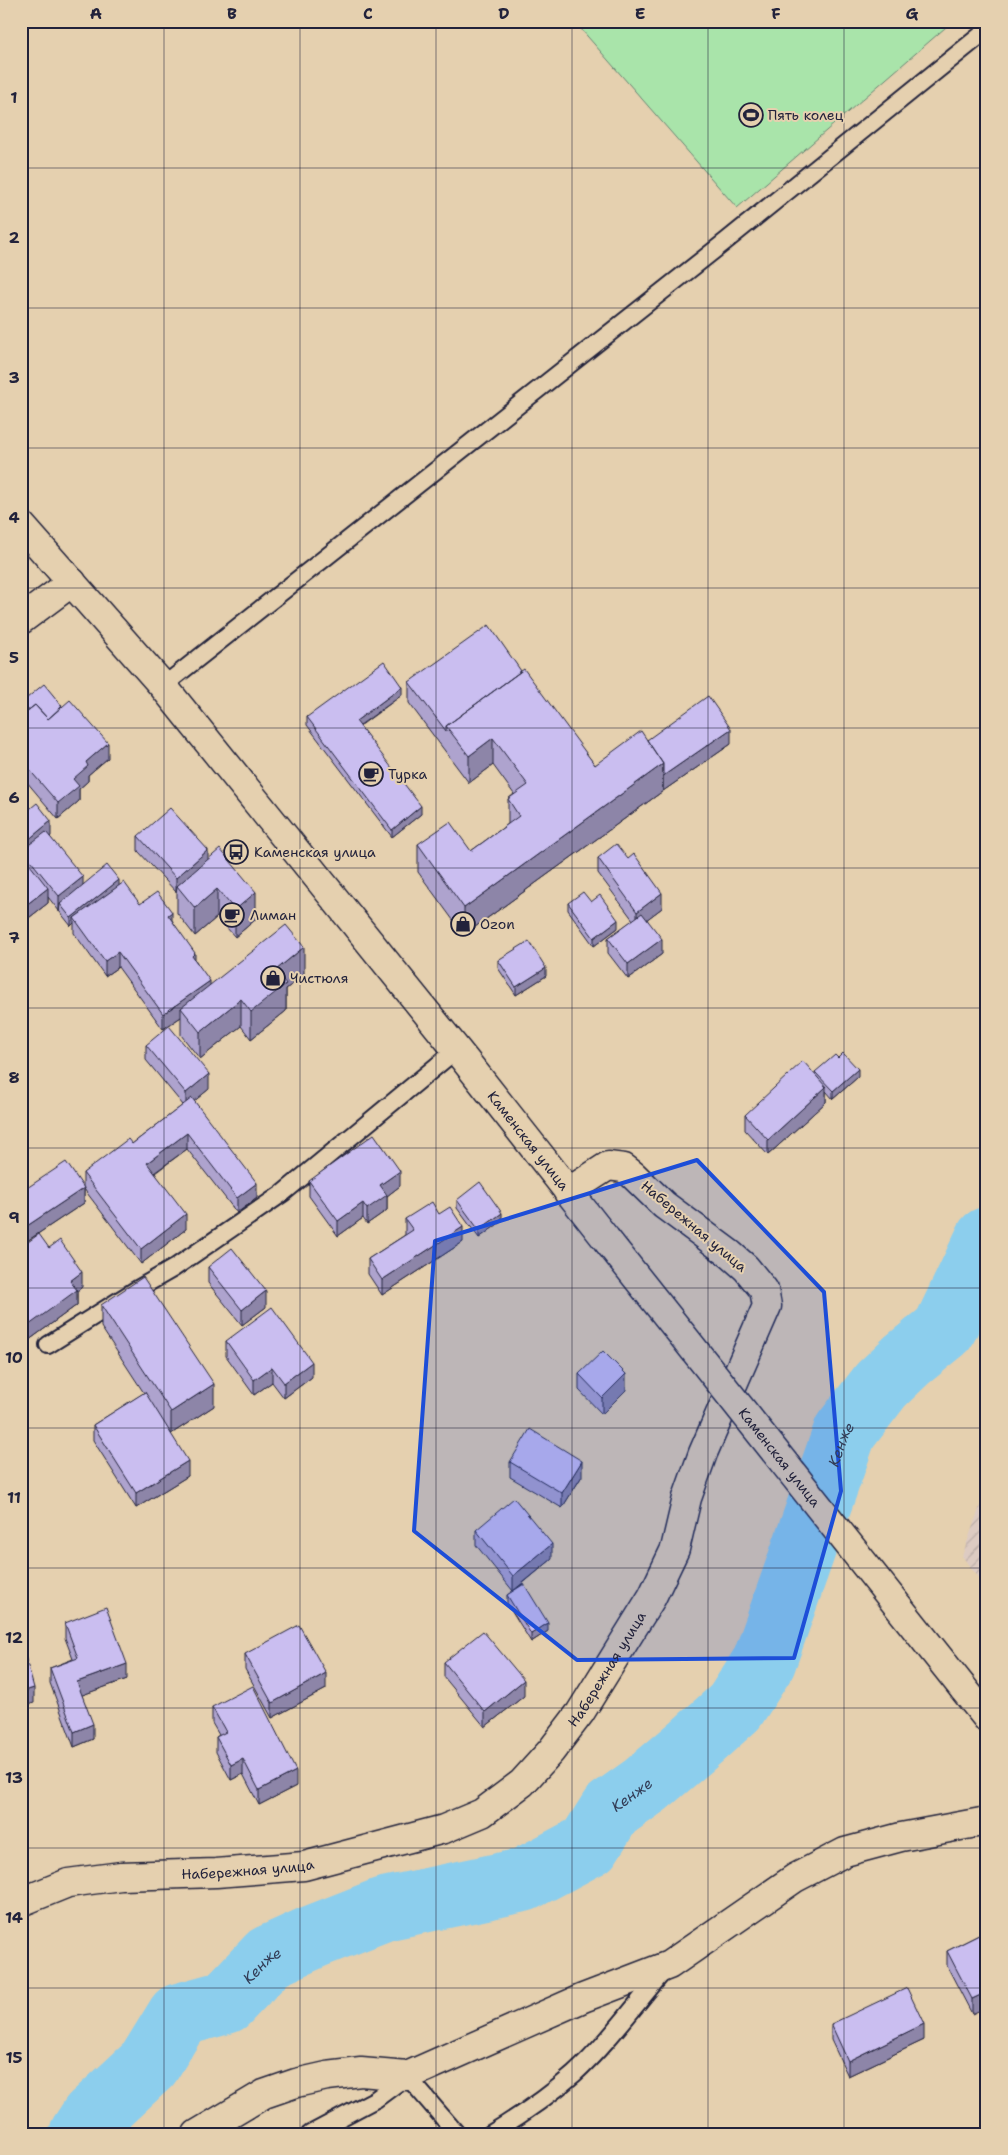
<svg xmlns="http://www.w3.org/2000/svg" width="1008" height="2155" font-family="'Shantell Sans',sans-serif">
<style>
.industrial{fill:url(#industrial-furrows)}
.garden{fill:#a9e4aa;stroke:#668372}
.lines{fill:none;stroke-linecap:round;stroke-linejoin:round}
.river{stroke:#8cceed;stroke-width:64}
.service-casing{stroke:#22223b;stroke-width:20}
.minor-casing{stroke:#22223b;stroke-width:31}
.tertiary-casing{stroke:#22223b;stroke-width:31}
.service{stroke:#e5d0af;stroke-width:16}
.minor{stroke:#e5d0af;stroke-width:28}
.tertiary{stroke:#e5d0af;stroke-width:28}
.tertiary-bridge-casing{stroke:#22223b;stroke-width:31;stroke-linecap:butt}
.tertiary-bridge{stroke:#e5d0af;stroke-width:28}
.wall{fill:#aea3ce;stroke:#22223b}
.shaded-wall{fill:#8d85a8;stroke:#22223b}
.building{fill:#cabef0;stroke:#22223b}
.marked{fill:#1d4ed8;fill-opacity:0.2;stroke:#1d4ed8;stroke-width:4;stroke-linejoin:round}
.grid{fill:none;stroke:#22223b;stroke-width:1;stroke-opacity:0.55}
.labels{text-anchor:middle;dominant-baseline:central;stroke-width:4;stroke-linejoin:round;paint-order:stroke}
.poi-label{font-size:14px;fill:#22223b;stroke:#e5d0af;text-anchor:start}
.street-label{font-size:14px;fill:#22223b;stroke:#e5d0af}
.water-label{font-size:15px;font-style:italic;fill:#323c56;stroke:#e5d0af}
.neatline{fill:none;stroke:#22223b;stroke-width:2}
.grid-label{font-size:16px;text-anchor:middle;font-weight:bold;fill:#22223b}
</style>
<defs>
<pattern id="industrial-furrows" width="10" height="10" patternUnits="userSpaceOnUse" patternTransform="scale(1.25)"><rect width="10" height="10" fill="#ddcbc2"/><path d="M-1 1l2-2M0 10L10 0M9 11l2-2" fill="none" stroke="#bdaea8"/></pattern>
</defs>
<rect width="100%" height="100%" fill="#e5d0af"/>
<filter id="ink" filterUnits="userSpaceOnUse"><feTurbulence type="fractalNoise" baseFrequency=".02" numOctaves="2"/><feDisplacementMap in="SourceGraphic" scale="10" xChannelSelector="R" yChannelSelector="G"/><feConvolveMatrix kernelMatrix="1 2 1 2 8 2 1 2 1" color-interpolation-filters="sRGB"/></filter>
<g filter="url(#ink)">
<path class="industrial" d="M987 1487V1590L962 1556Z"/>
<path class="garden" d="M574 21H953L737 208Z"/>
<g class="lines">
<path class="river" id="s1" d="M81 2134 92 2117 149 2064 179 2015 226 2002 269 1957 313 1937 384 1909 523 1880 589 1845 611 1810 646 1785 692 1746 735 1707 764 1662 845 1432 881 1385 907 1360 944 1330 987 1239"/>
<g class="service-casing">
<path id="service" d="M163 686 726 241 987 30
M48 1345 134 1291 174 1268 283 1193 456 1050
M310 2134 376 2099 407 2076 457 2134
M490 2134C520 2116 548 2097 574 2074 607 2044 635 2005 664 1971"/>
</g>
<g class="minor-casing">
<g id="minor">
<path id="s2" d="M21 1902 68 1883 121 1876 216 1873 304 1866 444 1829 482 1813 522 1783 551 1751 580 1713 652 1597 675 1549 687 1498 703 1453 767 1306 764 1290 746 1268 730 1254 664 1205 633 1175 624 1168 608 1166 568 1192"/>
<path d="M197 2134 264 2094 296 2083 327 2076 361 2072 407 2076 583 1998 669 1965 795 1878 845 1852 901 1837 987 1821"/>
</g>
</g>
<g class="tertiary-casing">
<g id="tertiary">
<path id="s3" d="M21 525 163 686 464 1059 606 1239"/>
<path d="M21 620 72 582"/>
<path d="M963 1688 987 1718"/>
</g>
</g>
<use href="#service" class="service"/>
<use href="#minor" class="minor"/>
<use href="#tertiary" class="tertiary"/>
<g class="tertiary-bridge-casing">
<g id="tertiary-bridge">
<path id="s4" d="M606 1239 963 1688"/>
</g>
</g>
<use href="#tertiary-bridge" class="tertiary-bridge"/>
</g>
<path class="wall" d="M521 671 595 765 647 740 731 744 663 791 464 935 418 872V844L471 851 508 824V799L514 794 493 765 469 783 409 703V682Z
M402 695 360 726 421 814 392 837 307 725V717Z
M21 703 62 706 108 758 88 775V781L79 789V801L58 819 21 775Z
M21 816 51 836 50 837 83 885 119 886 140 904 172 920 210 985 304 975 286 989V1011L251 1039 241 1026 200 1059 181 1035V1017L163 1029 118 967 105 976 74 933V923L71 926 48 897V903L21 924Z
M138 836 208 859 256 919 235 937 217 917 195 936 177 913V893L138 851Z
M598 858 662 908 647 919 662 954 628 979 608 953V938L633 920 598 873Z
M591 902 618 928 594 946 568 910V903Z
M498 960 546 976 516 995 498 968Z
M146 1045 209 1089 194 1101 257 1198 237 1213 187 1149 155 1173 186 1229 141 1264 84 1189V1203L21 1245V1192L83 1187V1173L132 1144 183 1105 146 1060Z
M815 1072 858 1077 833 1099 826 1091V1102L768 1155 745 1130V1115L815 1075Z
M309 1181 400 1186 387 1196V1210L367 1224 363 1218 338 1236 309 1196Z
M457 1200 502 1221 479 1238 457 1208Z
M439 1214 463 1242 382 1295 368 1274V1259L405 1235V1219Z
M21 1247 49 1248 82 1287 77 1291V1305L25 1343 21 1338Z
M208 1267 266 1307 242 1325 208 1283Z
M101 1305 214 1406 171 1434 188 1476 136 1508 93 1440V1425L144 1393 101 1327Z
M226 1341 312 1377 284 1398 272 1382 254 1395 226 1356Z
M579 1374 626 1390 602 1414 579 1390Z
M510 1462 582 1476 562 1508 510 1477Z
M476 1530 552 1559 515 1590 548 1631 531 1642 507 1603V1595L513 1591 476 1545Z
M65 1623 127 1679 82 1695 93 1739 74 1747 50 1683V1668L73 1659 65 1638Z
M245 1654 326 1689 272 1718 245 1669Z
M444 1662 524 1696 485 1727 444 1677Z
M212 1707 296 1786 259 1805 243 1774 231 1780 216 1752V1737L219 1735 212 1723Z
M987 1931 972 2014 947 1966V1951Z
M831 2024 924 2040 848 2076 831 2040Z"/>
<path class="shaded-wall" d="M402 687V695L356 728V721Z
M731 729V744L663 791V776Z
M493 738V765L469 783V756Z
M108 743V758L88 775V781L79 789V801L58 819V803L73 779 86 762Z
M663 764V791L464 935V908Z
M421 806V814L392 837V830Z
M51 821V836L27 856 22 850V860L21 861V846Z
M208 850V865L177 886 176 893V878Z
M83 877V892L60 904 59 912V896Z
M119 880V888L74 918V923L71 926V918Z
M48 888V903L21 924V909Z
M217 889V917L195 936V908Z
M256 892V919L235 937V910Z
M662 893V908L637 927V912Z
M172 912V927L168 915Z
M618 920V928L594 946V938Z
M662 939V954L628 979V964Z
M304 947V975L286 989V1011L251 1039V1012L276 970Z
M118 952V967L105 976V961Z
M195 953V968L192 956Z
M546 968V976L516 995V987Z
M210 981V996L181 1008V1017L163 1029V1014Z
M241 999V1026L200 1059V1032Z
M858 1069V1077L833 1099V1091Z
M209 1074V1089L186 1108V1093Z
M826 1087V1102L768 1155V1140Z
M187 1133V1149L147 1178V1163Z
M400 1171V1186L387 1196V1210L367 1224V1209L380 1185Z
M257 1183V1198L237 1213V1198Z
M84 1188V1203L21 1245V1230Z
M363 1203V1218L338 1236V1221Z
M502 1213V1221L479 1238V1230Z
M186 1214V1229L141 1264V1249Z
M463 1227V1242L382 1295V1280Z
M82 1272V1287L77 1291V1305L25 1343V1328L70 1281Z
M266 1291V1307L242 1325V1310Z
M312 1362V1377L284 1398V1383Z
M272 1367V1382L254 1395V1380Z
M626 1374V1390L602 1414V1398Z
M214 1384V1406L171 1434V1412Z
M188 1461V1476L136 1508V1493Z
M582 1461V1476L562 1508V1493Z
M552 1544V1559L513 1591V1576Z
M548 1623V1631L531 1642V1634Z
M127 1664V1679L77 1697V1682Z
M326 1673V1689L272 1718V1703Z
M524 1680V1696L485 1727V1712Z
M34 1688V1703L21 1707V1692Z
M93 1724V1739L74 1747V1732Z
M243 1759V1774L231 1780V1765Z
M296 1771V1786L259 1805V1790Z
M987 1992V2007L972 2014V1999Z
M924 2024V2040L848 2076V2061Z"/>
<path class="building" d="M489 625 521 671 446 726V731L409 682Z
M384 661 402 687 356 721 421 806 392 830 307 717Z
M524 669 595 765 641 731 663 764 464 908 418 844 450 822 471 851 519 816 508 799 528 785 493 738 469 756 446 726Z
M44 684 62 706 48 719 35 705 22 715 21 714V703Z
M708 696 731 729 663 776V764L647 740Z
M70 700 108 743 86 762 88 766 73 779 79 786 58 803 21 760V716L35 705 48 719Z
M37 803 51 821 21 846V816Z
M170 808 208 850 176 878 138 836Z
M46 832 83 877 59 896 22 850Z
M616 844 628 859 634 854 662 893 637 912 598 858Z
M220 849 256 892 235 910 217 889 195 908 177 886Z
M23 856 48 888 21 909V857Z
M107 865 119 880 71 918 60 904Z
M124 882 140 904 157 892 172 912 168 915 195 953 192 956 210 981 163 1014 118 952 105 961 74 918Z
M583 892 591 902 600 895 618 920 594 938 568 903Z
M642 913 662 939 628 964 608 938Z
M286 925 304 947 276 970 286 984 251 1012 241 999 200 1032 181 1008Z
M529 941 546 968 516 987 498 960Z
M169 1026 209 1074 186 1093 146 1045Z
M843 1053 858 1069 833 1091 815 1072 835 1055 838 1058Z
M803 1061 826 1087 768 1140 745 1115Z
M192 1098 257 1183 237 1198 187 1133 147 1163 186 1214 141 1249 83 1173 128 1139 132 1144Z
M374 1134 400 1171 380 1185 387 1195 367 1209 363 1203 338 1221 309 1181Z
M66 1162 84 1188 21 1230V1192Z
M480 1182 502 1213 479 1230 457 1200Z
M432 1202 439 1214 450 1207 463 1227 382 1280 368 1259 413 1230 405 1219Z
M39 1234 49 1248 60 1240 82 1272 70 1281 77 1290 25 1328 21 1323V1247Z
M232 1248 266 1291 242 1310 208 1267Z
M143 1277 214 1384 171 1412 101 1305Z
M272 1307 312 1362 284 1383 272 1367 254 1380 226 1341Z
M603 1351 626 1374 602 1398 579 1374Z
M145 1392 188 1461 136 1493 93 1425Z
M530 1429 582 1461 562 1493 510 1462Z
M514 1498 552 1544 513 1576 476 1530Z
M524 1584 548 1623 531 1634 507 1595Z
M106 1607 127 1664 77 1682 93 1724 74 1732 50 1668 78 1658 65 1623Z
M299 1625 326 1673 272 1703 245 1654Z
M483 1631 524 1680 485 1712 444 1662Z
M22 1645 34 1688 21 1692V1646Z
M253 1686 296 1771 259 1790 243 1759 231 1765 216 1737 226 1732 212 1707Z
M987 1931V1992L972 1999 947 1951Z
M907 1988 924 2024 848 2061 831 2024Z"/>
</g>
<path class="marked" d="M697 1160 824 1292 841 1491 794 1658 577 1660 414 1531 435 1241Z"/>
<path class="grid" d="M164 21V2134M300 21V2134M436 21V2134M572 21V2134M708 21V2134M844 21V2134M21 168H987M21 308H987M21 448H987M21 588H987M21 728H987M21 868H987M21 1008H987M21 1148H987M21 1288H987M21 1428H987M21 1568H987M21 1708H987M21 1848H987M21 1988H987"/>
<defs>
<g id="stadium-ring" transform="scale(1.25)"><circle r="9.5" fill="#e5d0af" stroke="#22223b" stroke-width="1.5"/><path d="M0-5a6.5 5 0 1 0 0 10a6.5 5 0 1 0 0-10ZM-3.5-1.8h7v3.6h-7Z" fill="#22223b"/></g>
<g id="cafe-ring" transform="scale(1.25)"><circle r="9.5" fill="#e5d0af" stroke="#22223b" stroke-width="1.5"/><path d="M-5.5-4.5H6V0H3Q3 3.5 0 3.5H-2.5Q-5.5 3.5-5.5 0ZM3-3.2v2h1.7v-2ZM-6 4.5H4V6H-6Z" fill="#22223b"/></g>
<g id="bus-ring" transform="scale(1.25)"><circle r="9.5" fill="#e5d0af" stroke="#22223b" stroke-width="1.5"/><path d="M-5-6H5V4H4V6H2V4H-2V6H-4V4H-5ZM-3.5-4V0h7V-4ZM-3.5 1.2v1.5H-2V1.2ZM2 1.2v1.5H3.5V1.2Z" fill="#22223b"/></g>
<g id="shop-ring" transform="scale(1.25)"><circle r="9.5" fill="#e5d0af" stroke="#22223b" stroke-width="1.5"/><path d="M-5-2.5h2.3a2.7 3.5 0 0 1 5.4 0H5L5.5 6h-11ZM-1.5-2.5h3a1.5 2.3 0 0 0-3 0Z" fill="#22223b"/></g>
</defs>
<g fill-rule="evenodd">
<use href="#stadium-ring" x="751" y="115"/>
<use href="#cafe-ring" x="371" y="774"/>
<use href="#bus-ring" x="236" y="852"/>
<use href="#cafe-ring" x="232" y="915"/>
<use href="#shop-ring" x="463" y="924"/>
<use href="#shop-ring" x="273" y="978"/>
</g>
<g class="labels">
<g class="poi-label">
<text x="768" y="115">Пять колец</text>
<text x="388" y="774">Турка</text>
<text x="254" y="852">Каменская улица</text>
<text x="250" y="915">Лиман</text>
<text x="480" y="924">Ozon</text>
<text x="290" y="978">Чистюля</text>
</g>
<g class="street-label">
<text stroke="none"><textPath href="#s3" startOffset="798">Каменская улица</textPath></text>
<text transform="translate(694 1226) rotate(40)">Набережная улица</text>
<text stroke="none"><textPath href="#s4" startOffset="279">Каменская улица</textPath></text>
<text stroke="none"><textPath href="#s2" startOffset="666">Набережная улица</textPath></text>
<text stroke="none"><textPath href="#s2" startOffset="231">Набережная улица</textPath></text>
</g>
<g class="water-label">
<text stroke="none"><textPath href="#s1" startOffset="1095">Кенже</textPath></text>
<text stroke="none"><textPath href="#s1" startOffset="675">Кенже</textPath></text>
<text stroke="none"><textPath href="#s1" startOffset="256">Кенже</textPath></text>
</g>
</g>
<rect width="1008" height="2155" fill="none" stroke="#e5d0af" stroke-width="55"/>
<rect x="28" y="28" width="952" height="2100" class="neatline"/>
<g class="grid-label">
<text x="96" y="19">A</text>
<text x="232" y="19">B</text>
<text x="368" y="19">C</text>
<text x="504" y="19">D</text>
<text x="640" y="19">E</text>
<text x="776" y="19">F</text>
<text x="912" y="19">G</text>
<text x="14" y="103">1</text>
<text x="14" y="243">2</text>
<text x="14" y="383">3</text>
<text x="14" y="523">4</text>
<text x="14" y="663">5</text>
<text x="14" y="803">6</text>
<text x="14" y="943">7</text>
<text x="14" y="1083">8</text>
<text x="14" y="1223">9</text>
<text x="14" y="1363">10</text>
<text x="14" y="1503">11</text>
<text x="14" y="1643">12</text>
<text x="14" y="1783">13</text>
<text x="14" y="1923">14</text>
<text x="14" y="2063">15</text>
</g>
</svg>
